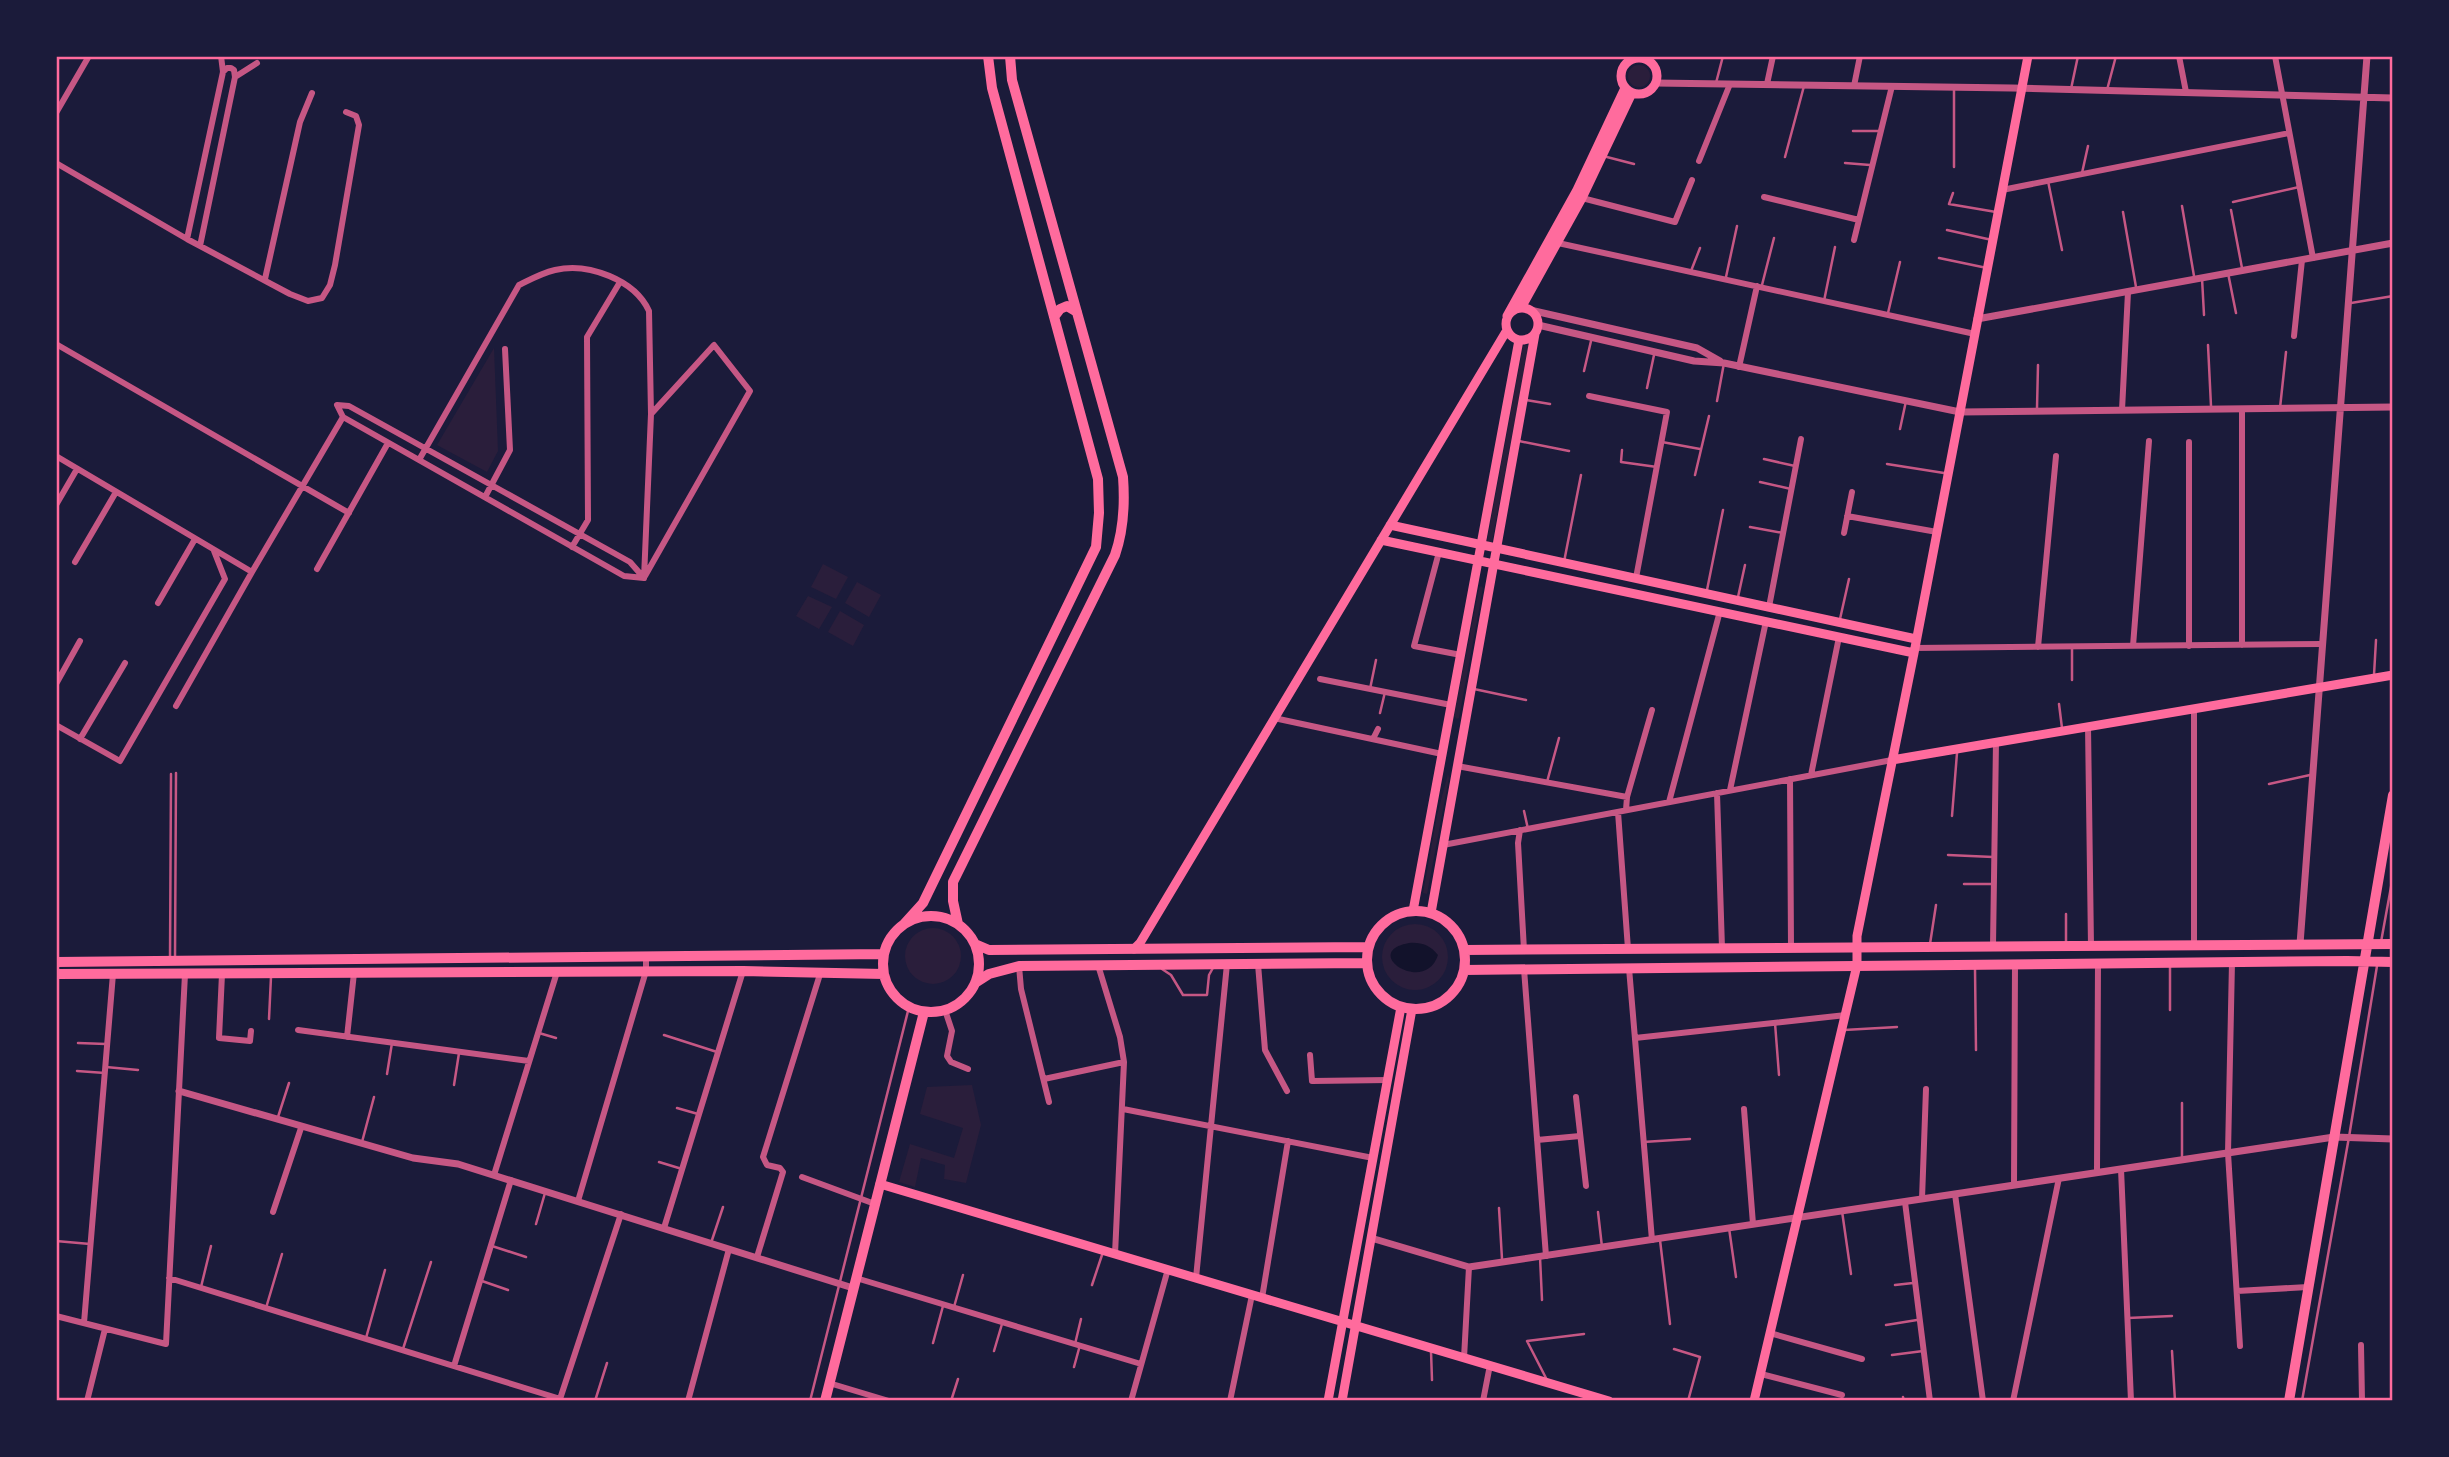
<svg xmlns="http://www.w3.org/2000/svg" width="2449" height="1457" font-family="'Asap Condensed',sans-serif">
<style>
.green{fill:#2a1e3b}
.water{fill:#12122b}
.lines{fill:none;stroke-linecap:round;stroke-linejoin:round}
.service{stroke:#c65784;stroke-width:2.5}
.minor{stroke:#c65784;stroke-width:6}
.tertiary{stroke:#c65784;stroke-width:7}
.secondary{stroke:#ff6b9d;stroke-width:9}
.primary{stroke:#ff6b9d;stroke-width:10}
.neatline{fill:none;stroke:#ff6b9d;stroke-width:2.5}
</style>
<rect width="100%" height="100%" fill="#1b1b3a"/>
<path class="green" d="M1628 76a11 11 0 1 1 22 0a11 11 0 1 1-22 0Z
M1529 345 1492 542 1489 543 1487 541 1523 346Z
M494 348 498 451 487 472 437 445Z
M823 564 848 577 836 599 811 587Z
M857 582 881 595 869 617 845 603Z
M1481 586 1483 588 1459 718 1457 719 1454 716 1479 588Z
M808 596 832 607 819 629 796 616Z
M840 611 864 625 853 646 828 632Z
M1448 774 1449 778 1427 894 1423 893 1437 815Z
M1382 957a33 33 0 1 1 66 0a33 33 0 1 1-66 0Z
M905 956a28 28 0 1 1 56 0a28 28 0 1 1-56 0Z
M972 1085 981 1125 966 1183 944 1179 945 1165 921 1158 915 1187 899 1182 910 1144 954 1158 963 1128 920 1114 927 1087Z"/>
<path class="water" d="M1409 943C1421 942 1430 945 1438 955 1425 996 1359 952 1409 943Z"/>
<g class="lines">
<path class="service" d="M1716 83 1723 56
M2071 89 2078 56
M2107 90 2116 56
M1853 131H1881
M1603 156 1634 164
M1785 157 1804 86
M1845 163 1870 165
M1954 167V90
M2082 173 2088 146
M2048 181 2062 250
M1953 193 1949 204 1996 212
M2233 202 2299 187
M2182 206 2194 276
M2231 210 2242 268
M2123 212 2136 287
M1947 230 1992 240
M1939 258 1987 268
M1691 271 1700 248
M2228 273 2236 313
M1726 277 1737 226
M2202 278 2204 315
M1762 285 1774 238
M1824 301 1835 247
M2351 303 2393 296
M1888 313 1900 262
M2208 345 2211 406
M1584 371 1591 341
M1647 388 1654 355
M1526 400 1550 404
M1717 401 1724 363
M2037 408 2038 365
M2280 408 2286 352
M1900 429 1906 401
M1519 441 1569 451
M1662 442 1700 449
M1622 450 1621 462 1657 467
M1764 459 1795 466
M1887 464 1944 473
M1695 475 1709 416
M1760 482 1791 489
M1750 527 1783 533
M1564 562 1581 475
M1707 590 1723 510
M1738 597 1745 565
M1840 619 1849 579
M2374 675 2376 640
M2072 680V646
M1370 689 1376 660
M1474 689 1526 700
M2059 704 2062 728
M1380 713 1385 692
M1547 782 1559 738
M2269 784 2310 775
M1524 811 1528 829
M1952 816 1957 753
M1948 855 1993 857
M1964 884H1992
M2066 914V943
M2381 942 2393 876
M1930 944 1936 905
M175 958 176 773
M170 959 171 774
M2170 966V1010
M1162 969 1171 975 1183 995H1207L1209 975 1214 966
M1975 969 1976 1050
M269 1019 271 977
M1775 1023 1779 1075
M1844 1030 1897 1027
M539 1033 556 1038
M664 1035 717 1052
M78 1043 106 1044
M106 1067 138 1070
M77 1071 105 1073
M387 1074 392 1043
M454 1085 459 1053
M2182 1103V1160
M677 1108 698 1114
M278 1117 289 1083
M362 1142 374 1097
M1643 1142 1690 1139
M659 1162 682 1169
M1499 1208 1502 1259
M1842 1211 1851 1274
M1598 1212 1602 1247
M536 1224 545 1193
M1729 1228 1736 1277
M1660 1240 1670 1324
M56 1241 90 1244
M711 1243 723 1207
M492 1246 526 1257
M1540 1257 1542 1300
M482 1281 508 1290
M1092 1285 1103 1252
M1895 1285 1913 1283
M201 1287 211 1246
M954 1307 963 1275
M266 1308 282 1254
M2128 1318 2172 1316
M1886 1325 1917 1320
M366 1338 385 1270
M933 1343 943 1306
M1075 1344 1081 1319
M403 1349 431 1262
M1674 1349 1700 1357 1688 1401
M994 1351 1002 1324
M1431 1351 1432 1380
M2172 1351 2175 1401
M1892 1355 1923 1351
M1074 1367 1080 1345
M1547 1380 1527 1341 1584 1334
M1903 1397 1904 1401
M595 1401 607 1363
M810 1401 909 1007
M951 1401 958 1379
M1043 1401V1400
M2302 1401 2349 1137 2377 966"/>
<path class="minor" d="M2179 56 2186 92
M2275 56 2313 258
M235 77 257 63
M1767 84 1773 56
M1854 86 1860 56
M56 113 89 56
M1699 161 1730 84
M56 163 187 239 290 294 308 301 322 298 330 285 335 265 359 125 356 116 346 112
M2002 190 2289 133
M1764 197 1859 220
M1582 198 1675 222 1692 180
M187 239 223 72 221 56
M1854 240 1892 86
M1558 243 1975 334
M200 246 235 77 234 70 231 68H227L223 72
M265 279 300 122 312 93
M2294 336 2302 260
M56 344 349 513
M1739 367 1757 286
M1589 396 1667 412 1636 578
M337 405 349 406 630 562 644 578 624 576 343 417Z
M2122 410 2128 292
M56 456 252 572 343 417
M419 460 519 285C531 279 542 273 555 270 588 262 635 280 649 311L651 414 644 578
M485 497 510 450 505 349
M56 505 77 469
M1847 516 1937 532
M1844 533 1852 492
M572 547 588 520 587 337 620 282
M1439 552 1414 646 1461 655
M75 562 116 492
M317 569 388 443
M645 576 750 391 714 345 652 413
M158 603 195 539
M1769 607 1801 439
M2242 645V409
M2133 646 2149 441
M2189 646V442
M2038 647 2056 456
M1914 648 2322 644
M1320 679 1451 705
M56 684 80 641
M176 706 252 572
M1274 718 1442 754
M56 725 120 761 225 579 214 551
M2088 726 2091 946
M80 739 125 663
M1373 739 1378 729
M1457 766 1627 797
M1811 775 1839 637
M1790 779 1791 948
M1730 790 1766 621
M1717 793 1722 948
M1669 802 1720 611
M1626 810 1627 797 1652 710
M1618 812 1628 949
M1520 830 1518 843 1524 950
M1443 845 1892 760
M2194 945V709
M1993 946 1996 742
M2232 962 2228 1153 2240 1346
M1258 964 1265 1050 1287 1091
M1098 965 1120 1037 1124 1062 1115 1254
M1019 966 1021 989 1049 1102
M1629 968 1652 1240
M1524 969 1546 1256
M222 974 219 1038 250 1041 251 1031
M945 1010 952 1031 947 1056 951 1062 968 1069
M298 1030 529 1061
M347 1037 354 973
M1635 1038 1846 1015
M1310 1055 1312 1081 1388 1080
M1044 1079 1124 1062
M1576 1097 1586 1186
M1123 1109 1373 1158
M1744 1109 1753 1224
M1537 1140 1580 1136
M2121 1169 2131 1401
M2097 1172 2098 963
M494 1175 557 972
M802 1177 875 1204
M2014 1185 2015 964
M1955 1194 1983 1401
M1922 1199 1926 1089
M578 1201 646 971V957
M1905 1202 1930 1401
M273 1212 301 1128
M664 1228 743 971
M757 1257 783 1172 780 1168 767 1165 763 1157 821 971
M169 1278 567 1401
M856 1278 1141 1364
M1196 1278 1227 964
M2237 1291 2308 1287
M1262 1298 1288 1141
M56 1316 166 1344 185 974
M84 1323 113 974
M1770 1333 1862 1359
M2361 1345 2362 1401
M1464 1358 1469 1267
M454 1366 511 1180
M1761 1374 1842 1395
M829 1383 889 1401
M560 1399 621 1214
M87 1401 105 1329
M688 1401 729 1249
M1131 1401 1168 1269
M1230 1401 1252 1295
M1483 1401 1490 1365
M2013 1401 2059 1178"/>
<path class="tertiary" d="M1655 83 2012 88 2393 98
M1530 310 1697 348 1720 361
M1977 319 2393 243
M1538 325 1694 361 1724 363 1960 412 2393 407
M2300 944 2367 56
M179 1091 413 1158 458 1164 853 1288
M1371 1238 1469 1267 2334 1137 2393 1139"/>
<path class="secondary" d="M1621 76a18 18 0 1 1 36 0a18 18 0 1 1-36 0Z
M1506 324a16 16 0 1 1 32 0a16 16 0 1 1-32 0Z
M1521 308 1582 198 1632 93
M1507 316 1577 190 1625 88
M1390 525 1916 639
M1381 540 1914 653
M1892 760 2393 675
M1413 911 1519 340
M1431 913 1535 334
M1134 949 1140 943 1507 330
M880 1184 1609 1401
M1328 1401 1401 1007
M1342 1401 1412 1009
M1754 1401 1857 965V936L1914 653 2028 56"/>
<path class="primary" d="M1054 317 1060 309 1067 306 1077 312
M1367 960a49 49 0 1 1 98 0a49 49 0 1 1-98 0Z
M883 964a48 48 0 1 1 96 0a48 48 0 1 1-96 0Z
M904 924 923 903 1096 547 1099 513 1098 479 992 88 988 56
M958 924 953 901V882L1115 555C1124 529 1125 504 1123 477L1012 80 1010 56
M975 944 989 950 1368 947
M1464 950 2393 944
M56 962 884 954
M1464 970 2347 961 2393 962
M56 974 743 971 884 974
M975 983 989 974 1019 966 1367 963
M825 1401 924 1012
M2289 1401 2393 795"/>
</g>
<rect width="2449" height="1457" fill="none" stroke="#1b1b3a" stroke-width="116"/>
<rect x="58" y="58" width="2333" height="1341" class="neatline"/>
</svg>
